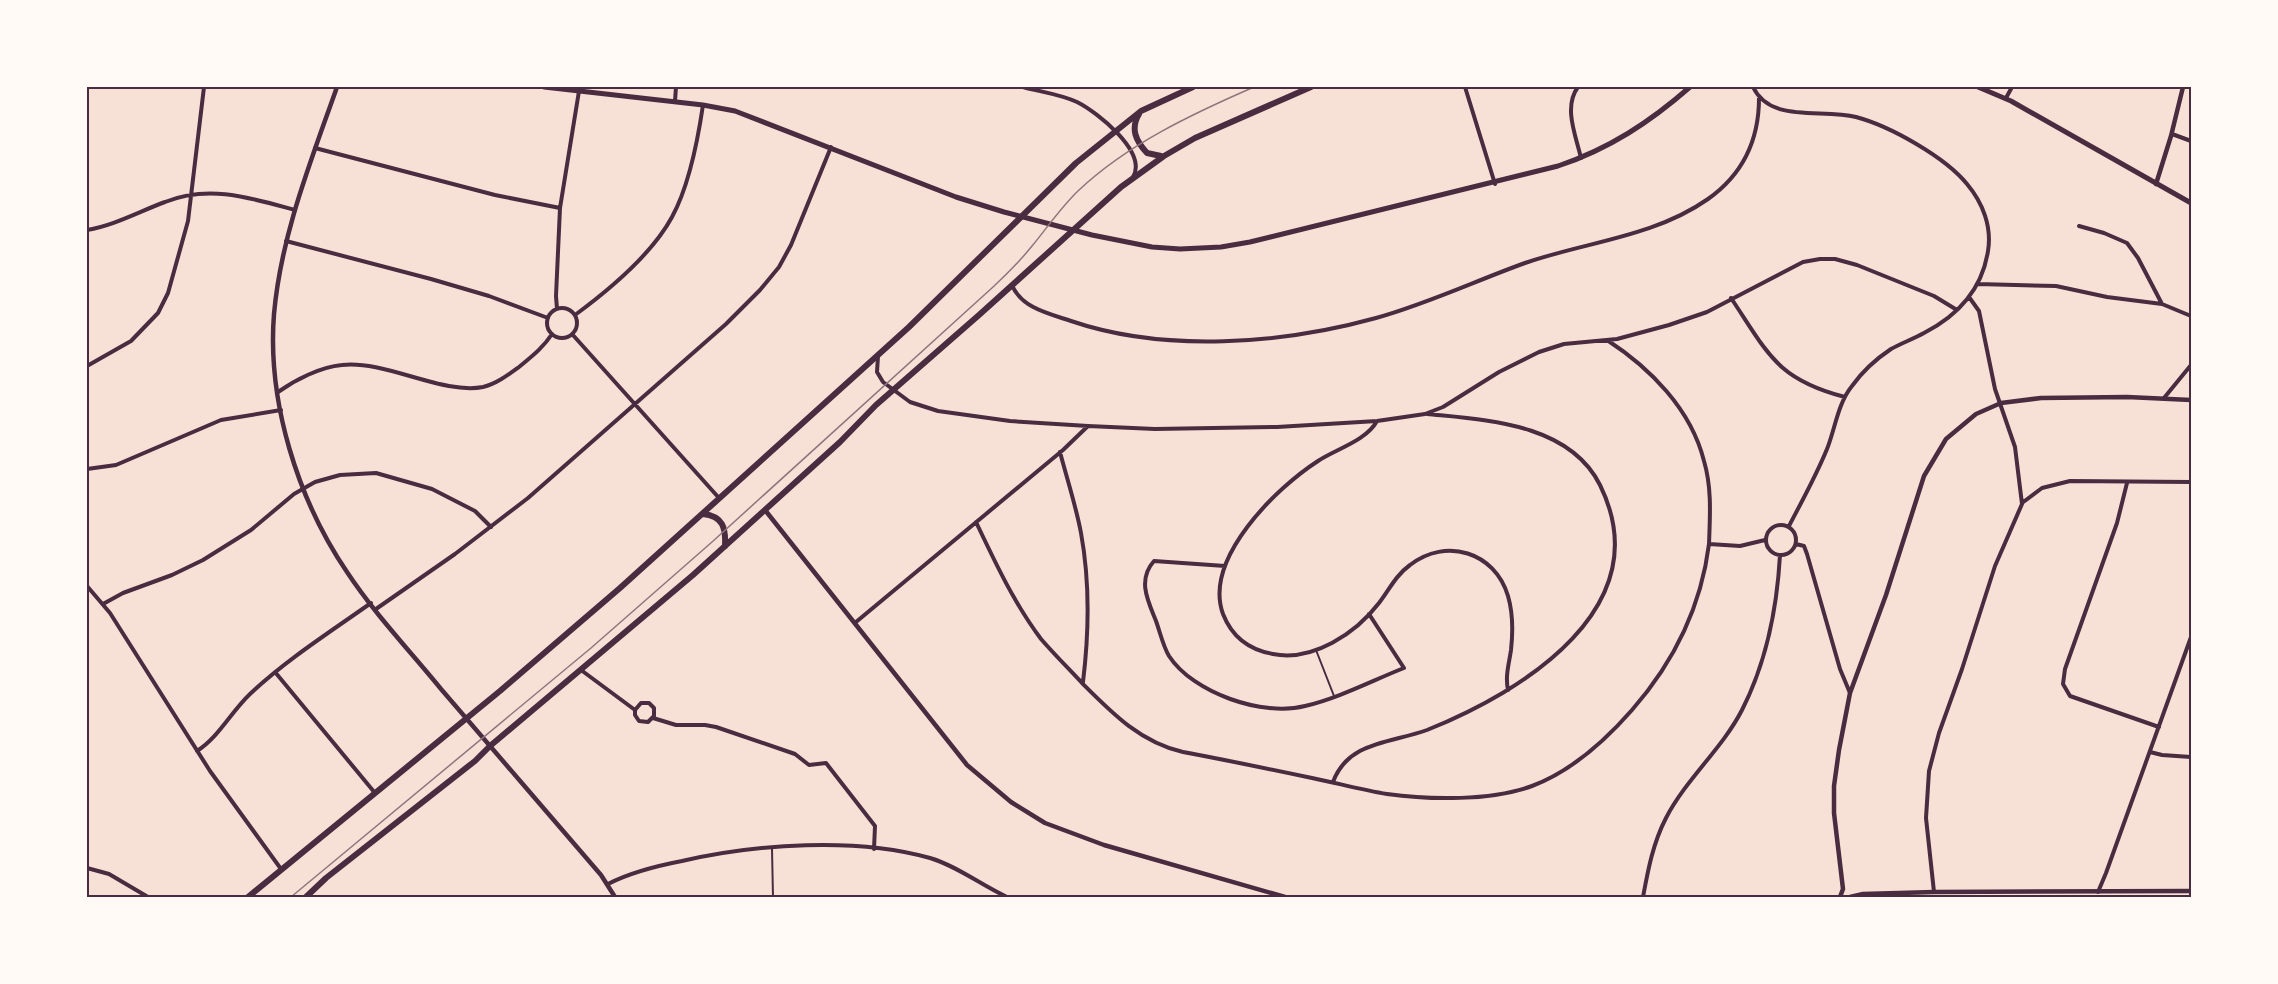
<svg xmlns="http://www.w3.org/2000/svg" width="2278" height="984" font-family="Commissioner,sans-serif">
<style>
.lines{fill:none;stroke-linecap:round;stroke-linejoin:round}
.service{stroke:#4a2c40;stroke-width:2}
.minor{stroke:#4a2c40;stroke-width:4}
.tertiary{stroke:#4a2c40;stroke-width:4.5}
.secondary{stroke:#4a2c40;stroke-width:5}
.primary{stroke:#4a2c40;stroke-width:6}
.tram{stroke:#8f747c;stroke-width:1.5}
.neatline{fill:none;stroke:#4a2c40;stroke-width:2}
</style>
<rect width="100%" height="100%" fill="#f7e1d7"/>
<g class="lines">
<path class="service" d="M1316 650 1334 696
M772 849 773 897"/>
<path class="minor" d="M1023 87C1041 92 1060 94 1077 102 1097 112 1148 152 1133 177
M1465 87 1495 184
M1578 87C1563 107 1576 136 1581 158
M1753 87C1771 124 1822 108 1856 117 1890 126 1945 157 1967 184 1983 203 1992 227 1988 251 1982 290 1957 316 1924 333 1913 339 1902 343 1891 349 1876 359 1862 372 1852 386 1838 403 1835 429 1827 449 1816 476 1802 501 1789 526
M2006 98 2012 87
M675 101 676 87
M2172 134 2191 141
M315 148 495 195 560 208
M2079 226 2104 233 2127 243 2138 258 2162 304 2191 316
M87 230C115 225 138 212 165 202 209 184 251 198 295 210
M286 241 431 279 489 296 548 318
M1978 284 2056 286 2107 297 2162 304
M1012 285C1021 308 1050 314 1071 321 1165 353 1282 344 1376 318 1427 304 1475 281 1525 263 1585 242 1654 237 1708 199 1742 175 1759 140 1759 98
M1731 298C1768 353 1776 379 1845 397
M547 323a15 15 0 1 1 30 0a15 15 0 1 1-30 0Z
M557 309 556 296 560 208 579 91
M575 315C609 290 652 254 672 217 689 186 698 139 703 105
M572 334 719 498
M1607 340C1650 368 1691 409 1704 461 1712 488 1710 516 1709 544
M878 356 877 372 883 382 910 402 938 411 1010 421 1088 426 1155 429 1277 427 1377 421 1425 414 1443 407 1499 372 1539 352 1564 344 1617 339 1669 325 1707 312 1803 262 1820 259H1835L1857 265 1934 296 1957 310
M87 366 131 341 158 313 168 293 188 221 204 87
M278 392C295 380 320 367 342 365 386 360 442 395 483 387 496 384 508 375 519 367 531 357 543 348 552 334
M2164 398 2191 365
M1377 421C1366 441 1336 449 1318 461 1276 488 1203 559 1223 614 1232 637 1250 650 1273 654 1313 662 1356 633 1379 603 1389 590 1396 575 1410 565 1446 537 1495 552 1508 596 1513 613 1513 632 1511 650 1509 664 1505 676 1508 690
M1060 452C1067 479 1076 506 1081 533 1090 582 1089 633 1083 682
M87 469 116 465 221 420 281 410
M2127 483 2117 523 2065 669 2063 684 2070 696 2159 727
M2022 503 2042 488 2070 481 2191 482
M976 522C995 562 1014 603 1041 639 1054 654 1068 668 1082 683 1112 713 1140 742 1183 752 1226 760 1269 769 1312 778 1337 783 1362 790 1387 794 1430 800 1491 801 1532 786 1572 771 1604 742 1632 710 1674 662 1701 608 1709 544L1740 546 1765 540
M1766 540a15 15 0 1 1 30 0a15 15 0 1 1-30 0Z
M1796 544 1804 546 1807 554 1840 669 1850 693
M1225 566 1154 561C1137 580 1148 601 1156 621 1160 632 1163 646 1169 656 1193 693 1263 717 1305 706 1339 698 1371 681 1404 668L1369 614
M87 586 110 613 210 771 281 869
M103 604 123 593 172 575 203 560 251 530 294 494 315 482 340 475 376 473 432 489 475 511 491 527
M376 609 455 554 528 498 726 324 760 290 779 267 791 245 831 147
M856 622 1063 450 1088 426
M581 670 635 710V715L639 721 648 722 654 716V708L649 703H641L635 710
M275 672 375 793
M653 718 676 725H705L716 727 795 754 809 765 826 763 875 826 874 849
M197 751C218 738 231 712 250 694 286 660 330 632 371 603
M2150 752 2162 755 2191 757
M1333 782C1348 741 1392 743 1427 730 1524 691 1660 607 1600 485 1569 423 1486 420 1427 414
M87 868 109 874 148 897
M608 884C631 872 656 866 682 861 757 844 855 837 930 858 957 866 981 885 1007 897
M1934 892 1926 818 1929 771 1939 733 1962 669 1995 566 2022 504 2015 447 1995 389 1979 311 1969 297
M2098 892 2106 873 2191 637
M1643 897C1648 870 1653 843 1666 818 1686 779 1722 749 1742 710 1767 661 1777 609 1780 555"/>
<path class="tertiary" d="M337 87C311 161 281 235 274 314 267 402 298 500 347 572 374 613 410 651 441 689 494 751 548 813 601 875L615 897
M2156 184 2171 136 2183 87
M765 510 967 765 1011 802 1045 823 1104 845 1285 897
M1840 897 1843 889 1834 813V786L1839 750 1850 693 1886 595 1924 476 1946 439 1976 414 2001 403 2041 398 2127 397 2191 400
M1850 897 1863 894 1934 892 2191 891"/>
<path class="secondary" d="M544 87 703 105 735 111 956 197 1004 212 1092 235 1152 247 1180 249 1221 247 1250 242 1558 166C1609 149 1650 122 1690 87
M1978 87 2011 101 2191 203"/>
<path class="primary" d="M1139 114C1130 129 1136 141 1147 153L1161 156
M703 514C723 516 726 528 725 546
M248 897 500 691 620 588 909 327 1076 163 1141 111 1193 87
M306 897 326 878 475 761 490 746 693 575 840 442 876 405 979 315 1121 187 1164 156 1195 138 1311 87"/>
<path class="tram" d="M291 897 591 648 712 542 993 287C1007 274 1020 261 1032 246 1047 228 1061 207 1079 190 1128 144 1192 114 1254 87"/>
</g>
<rect width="2278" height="984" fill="none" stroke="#fffaf5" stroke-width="177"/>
<rect x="88" y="88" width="2102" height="808" class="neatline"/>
</svg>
